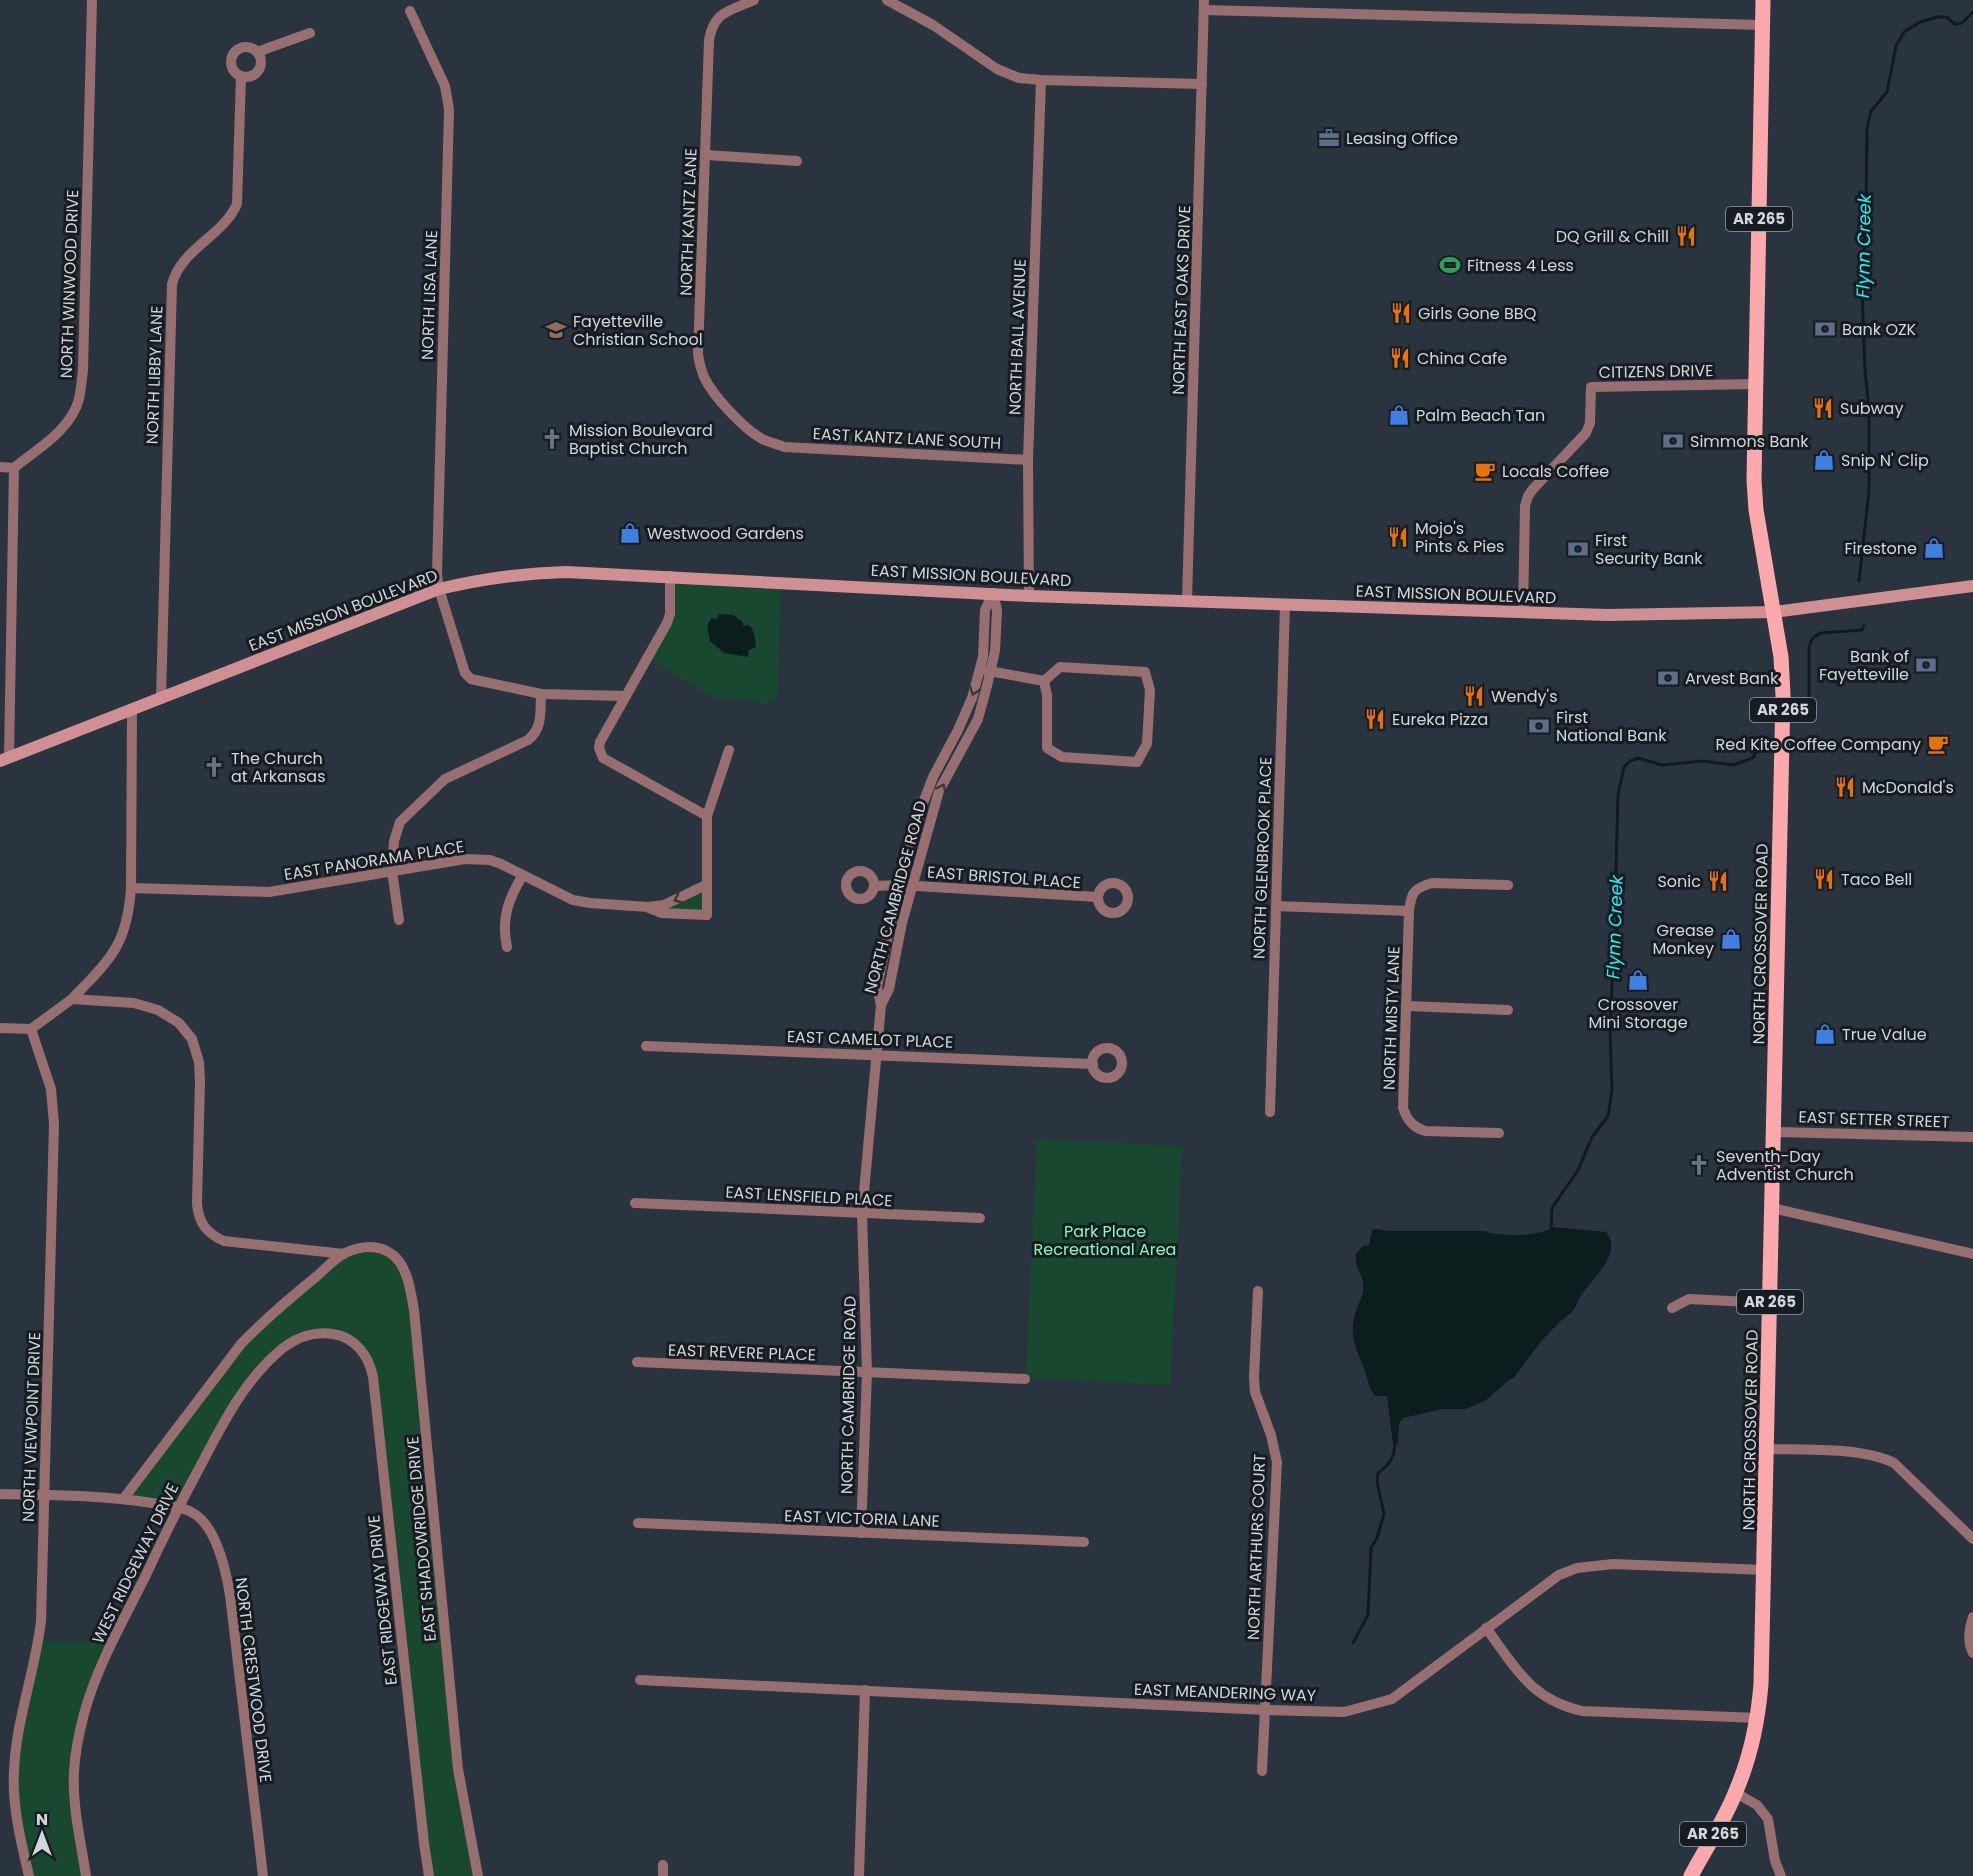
<svg xmlns="http://www.w3.org/2000/svg" width="1973" height="1876" viewBox="0 0 1973 1876" font-family="Poppins,sans-serif">
<rect width="100%" height="100%" fill="#2a343f"/>
<g fill="#184930">
<polygon points="670,576 781,582 777,697 765,705 755,700 712,697 648,657 667,623"/>
<polygon points="706,885 707,915 662,913 664,905"/>
<polygon points="1037,1139 1182,1146 1170,1385 1026,1378"/>
<polygon points="360,1248 395,1256 410,1288 458,1769 478,1876 429,1876 371,1367 340,1335 302,1337 264,1367 178,1507 124,1498 241,1344 344,1254"/>
<polygon points="39,1641 112,1643 96,1679 73,1774 86,1876 29,1876 14,1772"/>
</g>
<g fill="#0c1d1e">
<path d="M 719,614 L 733,615 L 743,622 L 743,626 L 749,625 C 755,631 755,639 756,647 L 749,650 L 748,657 L 724,653 L 710,641 L 707,626 L 711,618 L 717,619 Z"/>
<path d="M 1553,1227 L 1606,1232 C 1624,1254 1591,1279 1581,1296 C 1577,1301 1577,1306 1572,1312 C 1569,1315 1565,1317 1561,1321 C 1546,1335 1534,1350 1522,1367 C 1519,1371 1516,1374 1514,1378 L 1510,1379 L 1486,1400 L 1466,1409 L 1443,1409 L 1403,1418 L 1399,1424 L 1398,1444 L 1393,1444 L 1387,1396 L 1376,1396 C 1369,1391 1368,1380 1365,1371 C 1358,1350 1348,1339 1355,1314 C 1357,1303 1365,1297 1363,1283 C 1362,1271 1354,1270 1356,1253 L 1363,1246 L 1369,1245 L 1372,1231 L 1376,1229 L 1388,1231 L 1484,1231 C 1499,1237 1539,1237 1553,1227 Z"/>
</g>
<g fill="none" stroke-linecap="round" stroke-linejoin="round">
<g stroke="#0c1d1e" stroke-width="3">
<polyline points="1859,581 1869,491 1869,410 1865,370 1862,289 1865,241 1862,217 1866,204 1867,128 1871,111 1887,92 1896,46 1904,32 1920,22 1937,17 1946,17 1955,24 1962,23 1973,12"/>
<path d="M 1809,720 L 1809,647 C 1811,640 1813,636 1821,633 L 1862,630 L 1864,626"/>
<polyline points="1551,1229 1552,1208 1578,1170 1592,1137 1608,1116 1609,1110 1612,1090 1610,1030 1614,940 1618,926 1616,868 1618,795 1624,767 1630,761 1638,758 1662,765 1703,761 1733,765 1753,758 1762,739"/>
<path d="M 1353,1643 L 1368,1615 L 1371,1548 L 1377,1538 L 1384,1514 L 1377,1482 L 1378,1473 C 1390,1464 1395,1457 1395,1441"/>
</g>
<g stroke="#986f71" stroke-width="10">
<path d="M 754,0 C 730,11 714,11 709,40 L 698,354 C 699,362 701,369 704,377 C 713,396 743,428 762,439 C 769,442 777,444 784,447 L 1028,460"/>
<polyline points="887,0 933,25 997,69 1019,78 1041,80 1202,84"/>
<polyline points="1204,10 1762,25"/>
<polyline points="410,11 445,86 449,109 437,574 439,589 465,673 471,679 541,694 626,696"/>
<circle cx="246" cy="62" r="15"/>
<polyline points="257,52 310,33"/>
<polyline points="706,155 797,161"/>
<polyline points="0,467 14,468"/>
<polyline points="670,576 670,614 667,623 600,742 599,748 603,758 707,816"/>
<polyline points="1029,596 1028,460 1041,80"/>
<polyline points="1187,601 1204,0"/>
<polyline points="1523,613 1525,506 1528,496 1533,489 1586,433 1590,423 1591,387 1755,384"/>
<polygon points="1060,667 1145,672 1150,690 1147,744 1137,762 1062,757 1047,748 1047,695 1044,681"/>
<polyline points="984,670 1044,681"/>
<path d="M 161,699 L 172,284 C 181,249 223,236 237,204 L 241,76"/>
<path d="M 132,711 L 131,888 C 127,946 110,959 72,999 L 134,1003 L 158,1010 L 179,1023 L 192,1039 L 199,1062 L 200,1081 L 197,1204 C 199,1223 206,1233 224,1241 L 344,1254"/>
<path d="M 9,757 L 14,468 C 37,449 71,430 79,399 C 81,389 82,379 83,370 L 92,0"/>
<circle cx="860" cy="885" r="14"/>
<circle cx="1113" cy="898" r="15"/>
<polyline points="874,886 901,885 1097,897"/>
<polyline points="131,888 269,892 465,859 490,860 501,864 573,900 590,903 648,907 664,905 706,885"/>
<polyline points="1276,906 1409,911"/>
<polyline points="649,908 662,913 707,915 707,816 729,750"/>
<path d="M 399,920 L 392,871 L 394,841 L 400,822 L 445,779 L 528,740 C 543,728 540,712 541,694"/>
<path d="M 507,947 C 501,919 508,899 523,875"/>
<polyline points="881,1005 889,989 902,923 939,791 978,719 987,686 995,651 997,610 993,593"/>
<polyline points="1407,1006 1508,1010"/>
<polyline points="0,1028 31,1029"/>
<polyline points="646,1046 1093,1064"/>
<circle cx="1107" cy="1063" r="15"/>
<polyline points="1270,1112 1285,604"/>
<polyline points="1774,1132 1973,1137"/>
<path d="M 1499,1133 L 1425,1131 C 1413,1127 1407,1120 1403,1108 L 1409,911 C 1411,893 1414,888 1432,883 L 1508,885"/>
<polyline points="635,1203 980,1218"/>
<polyline points="1772,1208 1973,1254"/>
<polyline points="1258,1291 1254,1377 1255,1392 1271,1435 1277,1462 1262,1771"/>
<polyline points="1672,1308 1689,1299 1770,1303"/>
<polyline points="637,1362 1025,1379"/>
<path d="M 1767,1449 C 1804,1450 1862,1447 1894,1463 L 1973,1539"/>
<path d="M 0,1494 C 51,1495 102,1495 152,1503 C 168,1505 183,1506 196,1515 C 217,1530 226,1571 230,1595 L 263,1876"/>
<path d="M 124,1498 L 241,1344 C 265,1319 290,1298 317,1276 C 325,1269 335,1258 345,1253 C 361,1246 379,1244 393,1255 C 408,1267 411,1293 414,1310 L 458,1769 L 478,1876"/>
<polyline points="638,1523 1084,1542"/>
<polyline points="861,1533 867,1372 862,1214 881,1005 877,987 887,939 909,847 920,811 933,777 958,730 972,698 983,657 985,610 993,593"/>
<path d="M 1973,1617 C 1969,1629 1967,1642 1973,1653"/>
<path d="M 1486,1628 C 1516,1668 1530,1699 1582,1711 L 1758,1718"/>
<polyline points="640,1680 1265,1710 1344,1712 1392,1699 1559,1575 1577,1568 1613,1564 1765,1570"/>
<polyline points="1736,1793 1757,1805 1768,1819 1775,1861 1781,1876"/>
<path d="M 29,1876 C 21,1842 12,1806 14,1771 C 16,1720 35,1672 41,1621 L 54,1124 L 51,1089 L 31,1029 L 72,999"/>
<path d="M 86,1876 C 81,1842 72,1806 74,1772 C 75,1752 79,1733 84,1714 C 97,1666 123,1621 145,1577 C 163,1538 182,1500 202,1463 C 224,1421 245,1379 283,1348 C 297,1337 315,1331 333,1334 C 356,1337 369,1357 373,1377 L 424,1843 L 429,1876"/>
<polyline points="663,1876 663,1865"/>
<polyline points="859,1876 865,1690"/>
</g>
<path stroke="#d09093" stroke-width="12" d="M 0,761 L 439,589 C 481,579 522,573 566,572 L 1029,596 L 1608,615 L 1774,612 L 1973,586"/>
<path stroke="#fba9ad" stroke-width="15" d="M 1691,1876 C 1705,1849 1725,1820 1736,1791 C 1751,1756 1758,1721 1761,1684 L 1783,695 L 1781,657 L 1756,510 L 1754,480 L 1763,0"/>
</g>
<defs><path id="oneway-chevron" d="M-2-3.5L2.5 0L-2 3.5" fill="none" stroke-width="1.6" stroke-linecap="round" stroke-linejoin="round" transform="scale(1.5)"/></defs>
<g stroke="#3e3538">
<use href="#oneway-chevron" transform="translate(974 691) rotate(108)"/>
<use href="#oneway-chevron" transform="translate(942 788) rotate(-65)"/>
<use href="#oneway-chevron" transform="translate(678 899) rotate(155)"/>
</g>
<defs>
<g id="office-bare" transform="scale(1.62)"><path d="M-6-3h4V-5.5h4V-3h4V5H-6ZM-1-4.5V-3h2v-1.5ZM-6 0V1H6V0Z" fill="#5c6f8a" stroke="#171c20" stroke-width="2.5" paint-order="stroke"/></g>
<g id="restaurant-bare" transform="scale(1.62)"><path d="M-5-6h1v4h1v-4h1v4h1v-4h1v5L-1.5 .5V6h-2V.5L-5-1ZM5-6V6H3V1.5H1.5Q1.5-4 5-6Z" fill="#e8710a" stroke="#171c20" stroke-width="2.5" paint-order="stroke"/></g>
<g id="stadium-bare" transform="scale(1.62)"><path d="M0-5a6.5 5 0 1 0 0 10a6.5 5 0 1 0 0-10ZM-3.5-1.8h7v3.6h-7Z" fill="#2e9e5b" stroke="#171c20" stroke-width="2.5" paint-order="stroke"/></g>
<g id="bank-bare" transform="scale(1.62)"><path d="M-6-4H6V4H-6ZM0-2.3a2.3 2.3 0 1 0 0 4.6a2.3 2.3 0 1 0 0-4.6Z" fill="#5c6f8a" stroke="#171c20" stroke-width="2.5" paint-order="stroke"/></g>
<g id="school-bare" transform="scale(1.62)"><path d="M0-5L7-2L0 1L-7-2ZM-4 1L0 2.5L4 1V4Q0 6-4 4Z" fill="#8d6e63" stroke="#171c20" stroke-width="2.5" paint-order="stroke"/></g>
<g id="shop-bare" transform="scale(1.62)"><path d="M-5-2.5h2.3a2.7 3.5 0 0 1 5.4 0H5L5.5 6h-11ZM-1.5-2.5h3a1.5 2.3 0 0 0-3 0Z" fill="#3f7fe0" stroke="#171c20" stroke-width="2.5" paint-order="stroke"/></g>
<g id="church-bare" transform="scale(1.62)"><path d="M-1.2-6h2.4v3.5h3.3v2.4h-3.3V6h-2.4V-.1h-3.3v-2.4h3.3Z" fill="#6b7280" stroke="#171c20" stroke-width="2.5" paint-order="stroke"/></g>
<g id="cafe-bare" transform="scale(1.62)"><path d="M-5.5-4.5H6V0H3Q3 3.5 0 3.5H-2.5Q-5.5 3.5-5.5 0ZM3-3.2v2h1.7v-2ZM-6 4.5H4V6H-6Z" fill="#e8710a" stroke="#171c20" stroke-width="2.5" paint-order="stroke"/></g>
</defs>
<g fill-rule="evenodd">
<use href="#office-bare" x="1329" y="138"/>
<use href="#restaurant-bare" x="1686" y="236"/>
<use href="#stadium-bare" x="1450" y="265"/>
<use href="#restaurant-bare" x="1401" y="313"/>
<use href="#bank-bare" x="1825" y="329"/>
<use href="#school-bare" x="556" y="330"/>
<use href="#restaurant-bare" x="1400" y="358"/>
<use href="#restaurant-bare" x="1823" y="408"/>
<use href="#shop-bare" x="1399" y="415"/>
<use href="#church-bare" x="552" y="439"/>
<use href="#bank-bare" x="1673" y="441"/>
<use href="#shop-bare" x="1824" y="460"/>
<use href="#cafe-bare" x="1485" y="471"/>
<use href="#shop-bare" x="630" y="533"/>
<use href="#restaurant-bare" x="1398" y="537"/>
<use href="#shop-bare" x="1934" y="548"/>
<use href="#bank-bare" x="1578" y="549"/>
<use href="#bank-bare" x="1926" y="665"/>
<use href="#bank-bare" x="1668" y="678"/>
<use href="#restaurant-bare" x="1474" y="696"/>
<use href="#restaurant-bare" x="1375" y="719"/>
<use href="#bank-bare" x="1539" y="726"/>
<use href="#cafe-bare" x="1938" y="744"/>
<use href="#church-bare" x="214" y="767"/>
<use href="#restaurant-bare" x="1845" y="787"/>
<use href="#restaurant-bare" x="1824" y="879"/>
<use href="#restaurant-bare" x="1718" y="881"/>
<use href="#shop-bare" x="1731" y="939"/>
<use href="#shop-bare" x="1638" y="980"/>
<use href="#shop-bare" x="1825" y="1034"/>
<use href="#church-bare" x="1699" y="1165"/>
</g>
<g text-anchor="middle" stroke-width="6" stroke-linejoin="round" paint-order="stroke">
<g fill="#171c20" stroke="#989ea4" stroke-width="1.5">
<rect x="1726" y="207" width="66" height="24" rx="4.5"/>
<rect x="1750" y="698" width="66" height="24" rx="4.5"/>
<rect x="1737" y="1290" width="66" height="24" rx="4.5"/>
<rect x="1680" y="1822" width="66" height="24" rx="4.5"/>
</g>
<g font-size="15" font-weight="bold" fill="#d0d6dd">
<text x="1759" y="224">AR 265</text>
<text x="1783" y="715">AR 265</text>
<text x="1770" y="1307">AR 265</text>
<text x="1713" y="1839">AR 265</text>
</g>
<g font-size="16" fill="#d0d6dd" stroke="#171c20" text-anchor="start">
<text x="1346" y="144">Leasing Office</text>
<text x="1669" y="242" text-anchor="end">DQ Grill &amp; Chill</text>
<text x="1467" y="271">Fitness 4 Less</text>
<text x="1418" y="319">Girls Gone BBQ</text>
<text x="573" y="327">Fayetteville<tspan x="573" dy="18">Christian School</tspan></text>
<text x="1842" y="335">Bank OZK</text>
<text x="1417" y="364">China Cafe</text>
<text x="1840" y="414">Subway</text>
<text x="1416" y="421">Palm Beach Tan</text>
<text x="569" y="436">Mission Boulevard<tspan x="569" dy="18">Baptist Church</tspan></text>
<text x="1690" y="447">Simmons Bank</text>
<text x="1841" y="466">Snip N' Clip</text>
<text x="1502" y="477">Locals Coffee</text>
<text x="1415" y="534">Mojo's<tspan x="1415" dy="18">Pints &amp; Pies</tspan></text>
<text x="647" y="539">Westwood Gardens</text>
<text x="1595" y="546">First<tspan x="1595" dy="18">Security Bank</tspan></text>
<text x="1917" y="554" text-anchor="end">Firestone</text>
<text x="1909" y="662" text-anchor="end">Bank of<tspan x="1909" dy="18">Fayetteville</tspan></text>
<text x="1685" y="684">Arvest Bank</text>
<text x="1491" y="702">Wendy's</text>
<text x="1556" y="723">First<tspan x="1556" dy="18">National Bank</tspan></text>
<text x="1392" y="725">Eureka Pizza</text>
<text x="1921" y="750" text-anchor="end">Red Kite Coffee Company</text>
<text x="231" y="764">The Church<tspan x="231" dy="18">at Arkansas</tspan></text>
<text x="1862" y="793">McDonald's</text>
<text x="1841" y="885">Taco Bell</text>
<text x="1701" y="887" text-anchor="end">Sonic</text>
<text x="1714" y="936" text-anchor="end">Grease<tspan x="1714" dy="18">Monkey</tspan></text>
<text x="1638" y="1010" text-anchor="middle">Crossover<tspan x="1638" dy="18">Mini Storage</tspan></text>
<text x="1842" y="1040">True Value</text>
<text x="1716" y="1162">Seventh-Day<tspan x="1716" dy="18">Adventist Church</tspan></text>
</g>
<g font-size="16" fill="#d0d6dd" stroke="#171c20">
<text transform="translate(688 222) rotate(-88)" y="6">NORTH KANTZ LANE</text>
<text transform="translate(69 284) rotate(-88)" y="6">NORTH WINWOOD DRIVE</text>
<text transform="translate(429 295) rotate(-88)" y="6">NORTH LISA LANE</text>
<text transform="translate(1181 300) rotate(-88)" y="6">NORTH EAST OAKS DRIVE</text>
<text transform="translate(1017 337) rotate(-88)" y="6">NORTH BALL AVENUE</text>
<text transform="translate(1656 371) rotate(-1)" y="6">CITIZENS DRIVE</text>
<text transform="translate(154 375) rotate(-88)" y="6">NORTH LIBBY LANE</text>
<text transform="translate(907 438) rotate(3)" y="6">EAST KANTZ LANE SOUTH</text>
<text transform="translate(971 575) rotate(3)" y="6">EAST MISSION BOULEVARD</text>
<text transform="translate(1456 594) rotate(2)" y="6">EAST MISSION BOULEVARD</text>
<text transform="translate(343 610) rotate(-21)" y="6">EAST MISSION BOULEVARD</text>
<text transform="translate(1262 858) rotate(-88)" y="6">NORTH GLENBROOK PLACE</text>
<text transform="translate(374 860) rotate(-9)" y="6">EAST PANORAMA PLACE</text>
<text transform="translate(1004 877) rotate(4)" y="6">EAST BRISTOL PLACE</text>
<text transform="translate(895 897) rotate(-75)" y="6">NORTH CAMBRIDGE ROAD</text>
<text transform="translate(1760 944) rotate(-89)" y="6">NORTH CROSSOVER ROAD</text>
<text transform="translate(1391 1018) rotate(-88)" y="6">NORTH MISTY LANE</text>
<text transform="translate(870 1039) rotate(2)" y="6">EAST CAMELOT PLACE</text>
<text transform="translate(1874 1119) rotate(2)" y="6">EAST SETTER STREET</text>
<text transform="translate(809 1196) rotate(3)" y="6">EAST LENSFIELD PLACE</text>
<text transform="translate(742 1352) rotate(2)" y="6">EAST REVERE PLACE</text>
<text transform="translate(848 1395) rotate(-89)" y="6">NORTH CAMBRIDGE ROAD</text>
<text transform="translate(31 1427) rotate(-88)" y="6">NORTH VIEWPOINT DRIVE</text>
<text transform="translate(1750 1430) rotate(-89)" y="6">NORTH CROSSOVER ROAD</text>
<text transform="translate(862 1518) rotate(2)" y="6">EAST VICTORIA LANE</text>
<text transform="translate(421 1539) rotate(-95)" y="6">EAST SHADOWRIDGE DRIVE</text>
<text transform="translate(1256 1547) rotate(-88)" y="6">NORTH ARTHURS COURT</text>
<text transform="translate(135 1563) rotate(-64)" y="6">WEST RIDGEWAY DRIVE</text>
<text transform="translate(382 1600) rotate(-96)" y="6">EAST RIDGEWAY DRIVE</text>
<text transform="translate(254 1680) rotate(83)" y="6">NORTH CRESTWOOD DRIVE</text>
<text transform="translate(1225 1692) rotate(2)" y="6">EAST MEANDERING WAY</text>
</g>
<g font-size="16" fill="#81fbba" stroke="#171c20">
<text x="1105" y="1237">Park Place<tspan x="1105" dy="18">Recreational Area</tspan></text>
</g>
<g font-size="18" font-style="italic" fill="#22f0fb" stroke="#171c20">
<text transform="translate(1864 246) rotate(-89)" y="6">Flynn Creek</text>
<text transform="translate(1615 927) rotate(-88)" y="6">Flynn Creek</text>
</g>
</g>
<g transform="translate(42 1834)" stroke="#171c20" stroke-width="4.5" paint-order="stroke">
<path d="M0-4.5L10 22L0 15L-10 22Z" fill="#d0d6dd"/>
<text y="-9" font-size="16" font-weight="bold" text-anchor="middle" fill="#d0d6dd">N</text>
</g>
</svg>
